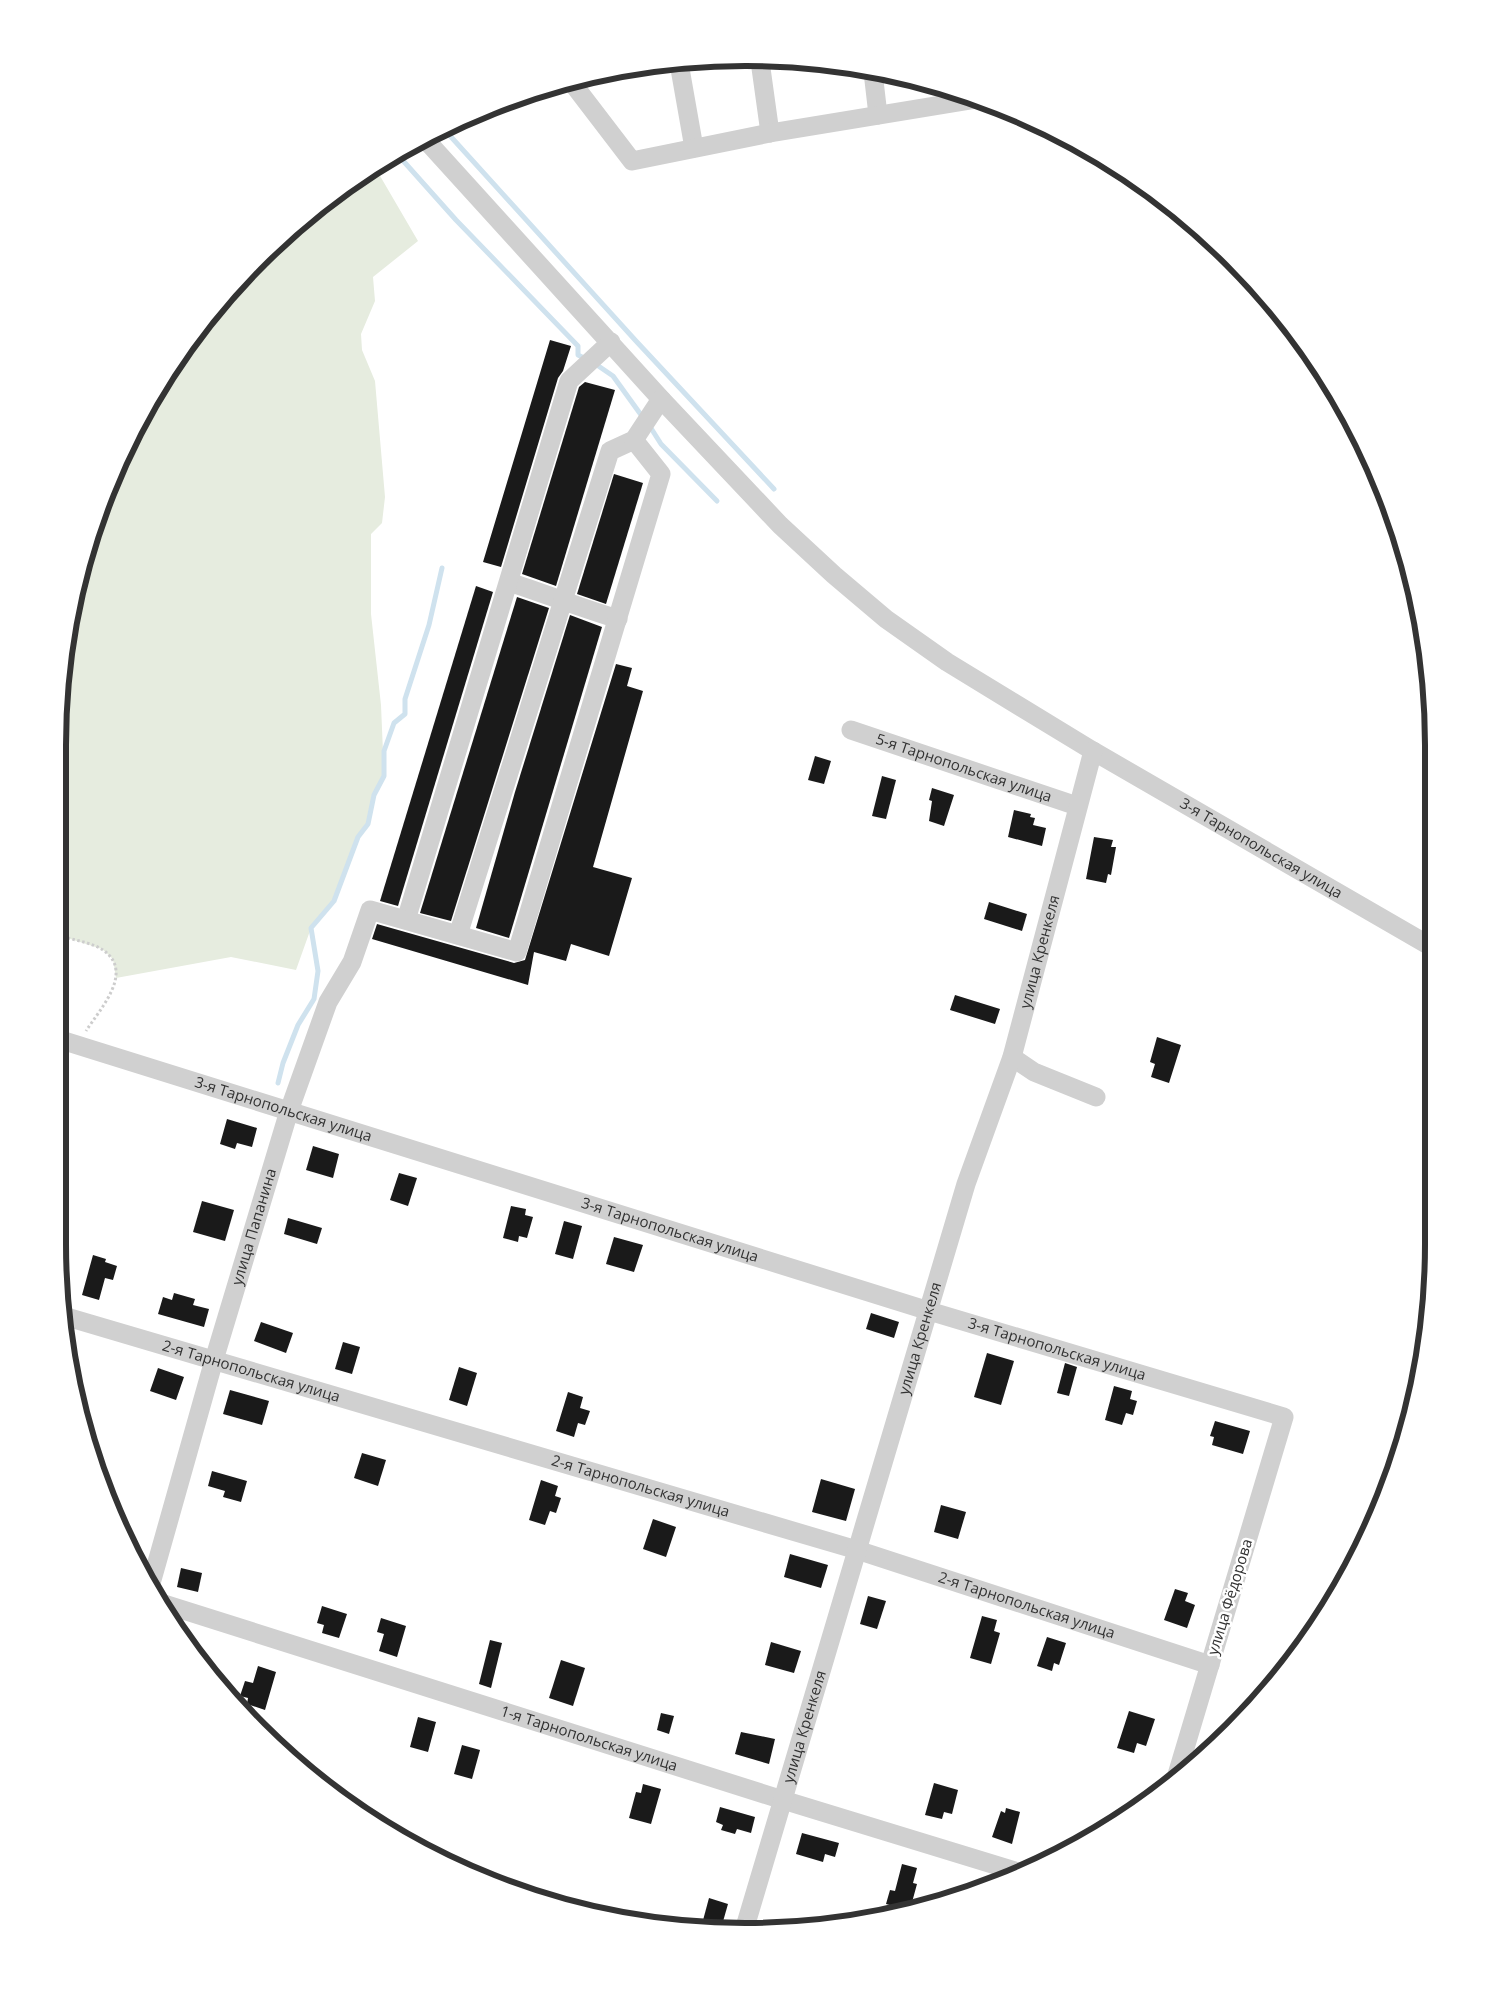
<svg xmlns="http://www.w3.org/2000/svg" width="1491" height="1989" viewBox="0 0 1491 1989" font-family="'Open Sans',sans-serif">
<rect width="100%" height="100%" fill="#fff"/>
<polygon fill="#e6ecdf" points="376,169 418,241 373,277 375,301 361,334 362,350 375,381 385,497 382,523 371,534 371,614 381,705 384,776 374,795 368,824 358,837 334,901 311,928 296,970 231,957 116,978 113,959 102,949 58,935 59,701 81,568 110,482 173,364 228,292 327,200"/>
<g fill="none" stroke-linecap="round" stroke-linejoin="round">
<g stroke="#cfe2ee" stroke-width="5">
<polyline points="443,128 636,341 774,489"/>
<polyline points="398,155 456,220 578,346 578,355 586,359"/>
<polyline points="594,363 613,376 644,419"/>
<polyline points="649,425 661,444 717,501"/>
<polyline points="278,1083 283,1063 298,1025 314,999 318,971 311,928 334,901 358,837 368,824 374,795 384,776 384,751 394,723 405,714 405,699 429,625 442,568"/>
</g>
</g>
<g fill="#1a1a1a">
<polygon points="550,340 571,346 563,371 558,378 501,567 483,562"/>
<polygon points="585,382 615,390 556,586 522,574 579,387"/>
<polygon points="614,474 643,483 606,604 577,594"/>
<polygon points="476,586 493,592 398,906 380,901"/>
<polygon points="517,597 549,608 451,921 420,913"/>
<polygon points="570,615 602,627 509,938 476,928 515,792"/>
<polygon points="616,664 632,668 627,686 643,691 593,867 632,878 609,956 571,944 566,961 534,952 528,985 372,939 377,924 514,963 525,960"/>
<polygon points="815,756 831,761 824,784 808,780"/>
<polygon points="882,776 896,780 886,819 872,816"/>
<polygon points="932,788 954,795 944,826 929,821 932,801 929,800"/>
<polygon points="1014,810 1031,814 1030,817 1035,818 1033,825 1046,828 1042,846 1008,837"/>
<polygon points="1094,837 1113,840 1111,847 1116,847 1111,875 1108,874 1106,883 1086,879"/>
<polygon points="989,902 1027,914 1022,931 984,919"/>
<polygon points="955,995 1000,1009 995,1024 950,1010"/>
<polygon points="1157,1037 1181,1045 1169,1083 1151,1077 1155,1064 1150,1062"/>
<polygon points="227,1119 257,1128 252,1147 237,1143 235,1149 220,1144"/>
<polygon points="313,1146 339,1154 333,1178 306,1170"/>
<polygon points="399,1173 417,1178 408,1206 390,1200"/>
<polygon points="202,1201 234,1210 225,1241 193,1232"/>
<polygon points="511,1206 526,1209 525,1215 533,1217 527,1238 519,1236 518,1242 503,1238"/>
<polygon points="288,1218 322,1228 317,1244 284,1234"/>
<polygon points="564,1221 582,1226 573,1259 555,1254"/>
<polygon points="614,1237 643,1245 634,1272 606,1264"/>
<polygon points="93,1255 106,1259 105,1262 117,1266 113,1280 105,1278 99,1300 82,1295"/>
<polygon points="174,1293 195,1299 193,1305 209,1309 204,1327 158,1314 163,1297 172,1300"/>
<polygon points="871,1313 899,1322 894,1338 866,1329"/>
<polygon points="261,1322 293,1333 286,1353 254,1341"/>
<polygon points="343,1342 360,1347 352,1374 335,1369"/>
<polygon points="987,1353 1014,1361 1001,1405 974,1397"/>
<polygon points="1065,1363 1077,1367 1069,1396 1057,1393"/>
<polygon points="459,1367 477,1373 467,1406 449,1400"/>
<polygon points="158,1368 184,1377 176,1400 150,1391"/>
<polygon points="1114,1386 1132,1391 1130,1399 1137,1401 1133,1415 1126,1413 1122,1425 1105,1420"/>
<polygon points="230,1390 269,1401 262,1425 223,1414"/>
<polygon points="568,1392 583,1397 580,1408 590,1411 585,1425 578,1423 574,1437 556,1431"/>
<polygon points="1215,1421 1250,1431 1243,1454 1212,1445 1214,1437 1210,1436"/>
<polygon points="362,1453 386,1460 378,1486 354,1478"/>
<polygon points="212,1471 247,1481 241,1502 223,1497 225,1491 208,1486"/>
<polygon points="821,1479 855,1489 846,1521 812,1512"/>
<polygon points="541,1480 558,1486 555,1496 561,1498 556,1513 550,1511 545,1525 529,1520"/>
<polygon points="941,1505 966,1512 958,1539 934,1532"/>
<polygon points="653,1519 676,1527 666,1557 643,1549"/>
<polygon points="790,1554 828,1565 821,1588 784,1577"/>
<polygon points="181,1568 202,1573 198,1592 177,1587"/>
<polygon points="1175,1589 1188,1593 1185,1601 1195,1605 1187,1628 1164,1620"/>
<polygon points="868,1596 886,1601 877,1629 860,1624"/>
<polygon points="322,1606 347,1614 339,1638 322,1633 324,1625 317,1623"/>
<polygon points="982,1616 997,1620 994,1631 1000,1633 991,1664 970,1658"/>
<polygon points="381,1618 406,1626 397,1657 379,1651 384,1634 377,1632"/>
<polygon points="1047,1637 1066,1643 1059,1665 1054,1663 1052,1671 1037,1666"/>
<polygon points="490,1640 502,1643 491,1688 479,1684"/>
<polygon points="771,1642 801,1651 794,1673 765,1665"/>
<polygon points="561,1660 585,1668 573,1706 549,1698"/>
<polygon points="258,1666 276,1672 265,1710 247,1704 248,1698 240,1696 245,1681 253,1683"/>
<polygon points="1129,1711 1155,1719 1146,1746 1137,1743 1134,1753 1117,1748"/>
<polygon points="661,1713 674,1716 669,1734 657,1730"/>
<polygon points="418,1717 436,1722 428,1752 410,1747"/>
<polygon points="741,1732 775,1739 769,1764 735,1754"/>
<polygon points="462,1745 480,1750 472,1779 454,1774"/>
<polygon points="934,1783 958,1790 952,1814 944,1812 942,1819 925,1815"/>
<polygon points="643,1784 661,1789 651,1824 629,1818 636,1792 641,1793"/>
<polygon points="720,1807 755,1817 751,1833 737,1829 735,1834 721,1830 723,1825 716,1822"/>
<polygon points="1006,1808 1020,1812 1012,1844 992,1837 1001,1811 1005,1813"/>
<polygon points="802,1833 839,1843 835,1857 825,1854 823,1862 796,1854"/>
<polygon points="902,1864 917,1868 913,1883 917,1884 911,1906 901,1908 886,1904 890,1890 895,1891"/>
<polygon points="709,1898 728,1904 722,1925 702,1924"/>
</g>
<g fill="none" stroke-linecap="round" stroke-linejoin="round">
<path stroke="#cdcdcd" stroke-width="3" stroke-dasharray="2.5 2.5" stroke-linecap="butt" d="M 58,935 C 72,940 91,942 103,950 C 135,972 100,1009 86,1031"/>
<g stroke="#d0d0d0" stroke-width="19">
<polyline points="760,61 770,133"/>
<polyline points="679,63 694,148"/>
<polyline points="873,72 878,115"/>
<polyline points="570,80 632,161 770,133 977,99"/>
<path id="s1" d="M 425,139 L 661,399 L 780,525 L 834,575 L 886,619 L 947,662 L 1093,751 L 1430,946"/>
<path d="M 509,582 C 546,594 581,608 618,619"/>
<path id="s2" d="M 851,730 L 1077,806"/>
<polyline points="406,920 569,381 611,342"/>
<polyline points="458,935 610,451 634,440 661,399"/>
<path id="s3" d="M 58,1039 L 929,1311 L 1284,1417 L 1176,1778"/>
<polyline points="1012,1057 1034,1072 1096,1097"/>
<path id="s4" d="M 67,1317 L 857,1550 L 1210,1665"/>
<path id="s5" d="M 150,1587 L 214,1360 L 289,1111 L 328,1002 L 352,962 L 370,910 L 517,952 L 661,474 L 634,440"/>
<path id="s6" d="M 161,1603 L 783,1800 L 1018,1872"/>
<path id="s7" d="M 745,1927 L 966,1184 L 1012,1057 L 1093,751"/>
</g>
</g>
<g text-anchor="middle" stroke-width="5" stroke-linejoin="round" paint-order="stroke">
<g font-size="15" fill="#333" stroke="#fff">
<text dy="5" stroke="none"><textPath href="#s2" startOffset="119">5-я Тарнопольская улица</textPath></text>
<text dy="5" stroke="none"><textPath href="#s1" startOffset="1106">3-я Тарнопольская улица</textPath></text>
<text dy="5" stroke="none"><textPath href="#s7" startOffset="1019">улица Кренкеля</textPath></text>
<text dy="5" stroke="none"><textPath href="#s3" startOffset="236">3-я Тарнопольская улица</textPath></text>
<text dy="5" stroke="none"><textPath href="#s5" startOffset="375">улица Папанина</textPath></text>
<text dy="5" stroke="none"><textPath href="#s3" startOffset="641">3-я Тарнопольская улица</textPath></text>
<text dy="5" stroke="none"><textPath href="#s7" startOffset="614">улица Кренкеля</textPath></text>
<text dy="5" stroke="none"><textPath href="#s3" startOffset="1046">3-я Тарнопольская улица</textPath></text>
<text dy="5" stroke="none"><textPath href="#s4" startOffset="192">2-я Тарнопольская улица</textPath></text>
<text dy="5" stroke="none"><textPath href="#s4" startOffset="598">2-я Тарнопольская улица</textPath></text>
<text transform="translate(1230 1597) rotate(-73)" y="5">улица Фёдорова</text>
<text dy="5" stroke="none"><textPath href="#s4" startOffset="1002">2-я Тарнопольская улица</textPath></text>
<text dy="5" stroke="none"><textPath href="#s7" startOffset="209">улица Кренкеля</textPath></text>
<text dy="5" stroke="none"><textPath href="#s6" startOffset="449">1-я Тарнопольская улица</textPath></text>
</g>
</g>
<path d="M0 0H1491V1989H0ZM745 66H746A679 679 0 0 1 1425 745V1244A679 679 0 0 1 746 1923H745A679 679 0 0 1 66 1244V745A679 679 0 0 1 745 66Z" fill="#fff" fill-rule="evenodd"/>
<path fill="none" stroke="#333" stroke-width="6" d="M745 66H746A679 679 0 0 1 1425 745V1244A679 679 0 0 1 746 1923H745A679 679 0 0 1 66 1244V745A679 679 0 0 1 745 66Z"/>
</svg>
